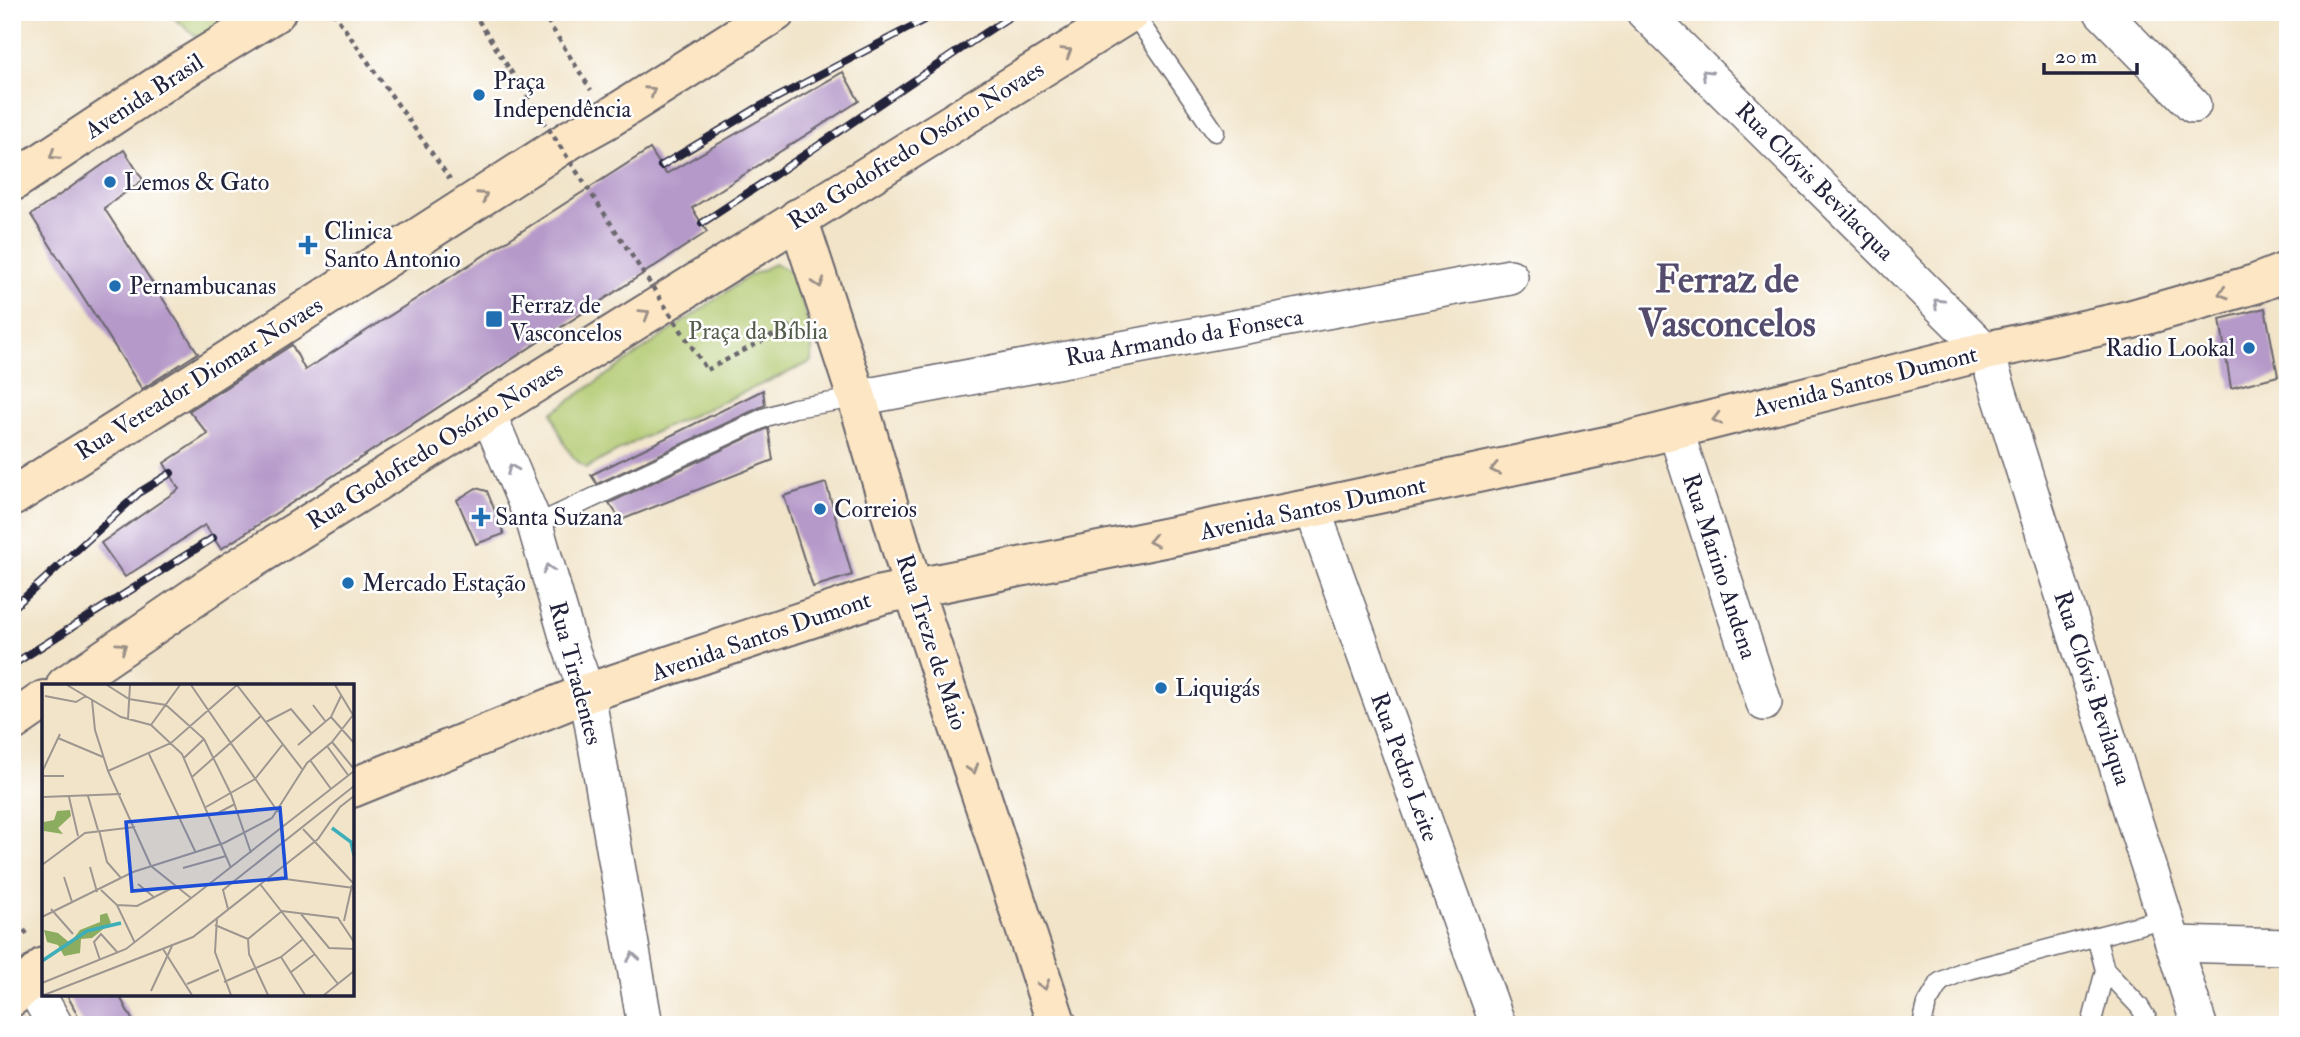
<svg xmlns="http://www.w3.org/2000/svg" width="2300" height="1037" viewBox="0 0 2300 1037" font-family="'IM FELL Double Pica',serif">
<rect width="100%" height="100%" fill="#fff"/>
<filter id="ink" filterUnits="userSpaceOnUse"><feTurbulence type="fractalNoise" baseFrequency=".0143" numOctaves="2"/><feDisplacementMap in="SourceGraphic" scale="14" xChannelSelector="R" yChannelSelector="G"/><feConvolveMatrix kernelMatrix="1 2 1 2 8 2 1 2 1" color-interpolation-filters="sRGB"/></filter>
<filter id="wash" filterUnits="userSpaceOnUse"><feTurbulence type="fractalNoise" baseFrequency=".00686" numOctaves="4" result="noise"/><feDisplacementMap in="SourceGraphic" scale="28" xChannelSelector="R" yChannelSelector="G"/><feGaussianBlur stdDeviation="1.57" result="paint"/><feColorMatrix in="noise" values="0 0 0 0 0 0 0 0 0 0 0 0 0 0 0 0 0 1.4 0 .05"/><feComposite in="paint" operator="in"/></filter>
<g filter="url(#wash)">
<rect width="100%" height="100%" fill="#f1e4c9"/>
<g fill="#b0c86d" stroke="#697554" stroke-width="2">
<polygon points="167,12 241,12 199,39"/>
<path d="M 774,264 L 793,272 L 813,339 L 811,362 L 642,438 L 586,468 C 566,455 560,435 552,413 L 749,276 Z"/>
</g>
<g id="blocks">
<g fill="#b599c9">
<polygon points="843,72 859,101 692,208 707,232 221,549 205,525 125,577 101,543 179,489 164,463 208,434 189,411 292,345 305,370 650,149 666,174"/>
<polygon points="124,150 143,180 104,208 198,353 142,389 31,215"/>
<polygon points="2265,308 2278,376 2231,388 2220,319"/>
<polygon points="763,390 765,405 597,484 591,475"/>
<polygon points="768,428 773,460 621,520 609,503"/>
<polygon points="826,483 852,575 813,587 784,496"/>
<polygon points="476,488 487,491 504,534 476,544 457,500"/>
<polygon points="66,993 118,993 135,1025 83,1025"/>
</g>
</g>
</g>
<g filter="url(#ink)">
<use href="#blocks" fill-opacity="0" stroke="#6a666d" stroke-width="2"/>
<g fill="none" stroke-linecap="round" stroke-linejoin="round">
<g stroke="#6a666d" stroke-width="21">
<g id="service">
<polyline points="1130,13 1142,26 1215,132"/>
<polyline points="535,525 766,417 794,408 857,398"/>
<polyline points="2096,936 2105,970 2139,1006 2151,1025"/>
<polyline points="1922,1025 1927,1004 1940,982 1961,972 2166,918"/>
<polyline points="2091,1025 2105,970"/>
</g>
</g>
<g stroke="#6a666d" stroke-width="38">
<g id="minor">
<polyline points="1644,12 1986,351 2199,1025"/>
<polyline points="2102,12 2193,105"/>
<polyline points="857,398 1510,277"/>
<polyline points="488,413 535,525 568,640 587,693 645,1025"/>
<polyline points="1675,429 1764,703"/>
<polyline points="1312,508 1498,1025"/>
<polyline points="2174,944 2288,947"/>
<polyline points="29,979 55,1025"/>
</g>
</g>
<g stroke="#6a666d" stroke-width="42">
<g id="secondary">
<polyline points="12,182 177,73 276,12"/>
<polyline points="798,218 857,398 913,588 1057,1025"/>
<polyline points="12,497 202,377 571,139 609,118 776,12"/>
<polyline points="66,685 233,571 1131,12"/>
<polyline points="12,722 44,700"/>
<polyline points="352,788 587,693 881,595 1312,508 1620,443 1986,351 2129,320 2255,284 2288,271"/>
<polyline points="12,997 44,967"/>
</g>
</g>
<g stroke="#6a666d" stroke-width="4.5" stroke-dasharray="5 5" stroke-linecap="butt">
<polyline points="333,12 450,179"/>
<polyline points="473,12 510,70"/>
<polyline points="542,12 591,90"/>
<polyline points="707,370 796,323"/>
<polyline points="12,914 30,938"/>
</g>
<use href="#service" stroke="#fff" stroke-width="18"/>
<use href="#minor" stroke="#fff" stroke-width="35"/>
<use href="#secondary" stroke="#fce6c4" stroke-width="38"/>
<g stroke="#22223b" stroke-width="8">
<g id="rail">
<polyline points="661,166 757,108 939,12"/>
<path d="M 702,223 C 808,154 911,81 1017,12"/>
<polyline points="12,609 140,492 171,473"/>
<polyline points="12,665 213,538"/>
</g>
</g>
<use href="#rail" stroke="#fff" stroke-width="5" stroke-dasharray="16" stroke-linecap="butt"/>
<polyline stroke="#6a666d" stroke-width="4.5" stroke-dasharray="5 5" stroke-linecap="butt" points="510,70 707,370"/>
</g>
<defs><path id="oneway-chevron" d="M-2-3.5L2.5 0L-2 3.5" fill="none" stroke-width="1.6" stroke-linecap="round" stroke-linejoin="round" transform="scale(1.75)"/></defs>
<g stroke="#9a8e86">
<use href="#oneway-chevron" transform="translate(1067 52) rotate(-32)"/>
<use href="#oneway-chevron" transform="translate(651 91) rotate(-33)"/>
<use href="#oneway-chevron" transform="translate(54 155) rotate(147)"/>
<use href="#oneway-chevron" transform="translate(483 196) rotate(-33)"/>
<use href="#oneway-chevron" transform="translate(819 283) rotate(72)"/>
<use href="#oneway-chevron" transform="translate(2223 293) rotate(164)"/>
<use href="#oneway-chevron" transform="translate(645 314) rotate(-32)"/>
<use href="#oneway-chevron" transform="translate(1717 419) rotate(166)"/>
<use href="#oneway-chevron" transform="translate(1495 469) rotate(168)"/>
<use href="#oneway-chevron" transform="translate(1153 541) rotate(169)"/>
<use href="#oneway-chevron" transform="translate(122 647) rotate(-34)"/>
<use href="#oneway-chevron" transform="translate(973 769) rotate(72)"/>
<use href="#oneway-chevron" transform="translate(1044 985) rotate(72)"/>
</g>
<g stroke="#9c9ca7">
<use href="#oneway-chevron" transform="translate(1706 74) rotate(-135)"/>
<use href="#oneway-chevron" transform="translate(1938 303) rotate(-135)"/>
<use href="#oneway-chevron" transform="translate(512 469) rotate(-113)"/>
<use href="#oneway-chevron" transform="translate(548 569) rotate(-106)"/>
<use href="#oneway-chevron" transform="translate(633 957) rotate(-100)"/>
</g>
</g>
<g fill="#1f6fb2" stroke="#fff" stroke-width="2.5">
<circle cx="479" cy="95" r="7"/>
<circle cx="110" cy="182" r="7"/>
<path d="M304.5 234.5h7v7h7v7h-7v7h-7v-7h-7v-7h7z"/>
<circle cx="115" cy="286" r="7"/>
<rect x="485" y="310" width="18" height="18" rx="3.5"/>
<circle cx="2249" cy="348" r="7"/>
<circle cx="820" cy="509" r="7"/>
<path d="M477.5 506.5h7v7h7v7h-7v7h-7v-7h-7v-7h7z"/>
<circle cx="348" cy="583" r="7"/>
<circle cx="1161" cy="688" r="7"/>
</g>
<g text-anchor="middle" stroke-width="5" stroke-linejoin="round" paint-order="stroke">
<g font-size="24" fill="#22223b" stroke="#fff" text-anchor="start">
<text x="493" y="89">Praça<tspan x="493" dy="28">Independência</tspan></text>
<text x="124" y="190">Lemos &amp; Gato</text>
<text x="324" y="239">Clinica<tspan x="324" dy="28">Santo Antonio</tspan></text>
<text x="129" y="294">Pernambucanas</text>
<text x="510" y="313">Ferraz de<tspan x="510" dy="28">Vasconcelos</tspan></text>
<text x="2235" y="356" text-anchor="end">Radio Lookal</text>
<text x="834" y="517">Correios</text>
<text x="495" y="525">Santa Suzana</text>
<text x="362" y="591">Mercado Estação</text>
<text x="1175" y="696">Liquigás</text>
</g>
<g font-size="24" fill="#22223b" stroke="#fff">
<text transform="translate(144 96) rotate(-33)" y="8">Avenida Brasil</text>
<text transform="translate(916 145) rotate(-32)" y="8">Rua Godofredo Osório Novaes</text>
<text transform="translate(1815 181) rotate(45)" y="8">Rua Clóvis Bevilacqua</text>
<text transform="translate(1184 337) rotate(-10)" y="8">Rua Armando da Fonseca</text>
<text transform="translate(199 378) rotate(-32)" y="8">Rua Vereador Diomar Novaes</text>
<text transform="translate(1865 381) rotate(-14)" y="8">Avenida Santos Dumont</text>
<text transform="translate(435 445) rotate(-32)" y="8">Rua Godofredo Osório Novaes</text>
<text transform="translate(1313 508) rotate(-12)" y="8">Avenida Santos Dumont</text>
<text transform="translate(1720 566) rotate(72)" y="8">Rua Marino Andena</text>
<text transform="translate(761 636) rotate(-19)" y="8">Avenida Santos Dumont</text>
<text transform="translate(932 642) rotate(72)" y="8">Rua Treze de Maio</text>
<text transform="translate(576 673) rotate(75)" y="8">Rua Tiradentes</text>
<text transform="translate(2093 688) rotate(72)" y="8">Rua Clóvis Bevilaqua</text>
<text transform="translate(1405 767) rotate(70)" y="8">Rua Pedro Leite</text>
</g>
<g font-size="24" fill="#545c4c" stroke="#fff">
<text x="758" y="339">Praça da Bíblia</text>
</g>
<g font-size="38" font-weight="bold" fill="#554c6d" stroke="#fff">
<text x="1727" y="292">Ferraz de<tspan x="1727" dy="44">Vasconcelos</tspan></text>
</g>
</g>
<g transform="translate(42 684)">
<rect width="312" height="312" fill="#f1e4c9"/>
<path d="M 28,126 L 29,132 L 16,144 L 21,150 L 2,147 L 2,138 L 12,136 L 15,127 ZM 65,229 L 69,239 L 50,254 L 39,255 L 38,269 L 22,272 L 16,261 L 5,258 L 2,246 L 16,249 L 28,259 L 38,246 L 58,238 L 58,231 Z" fill="#8cac60"/>
<path fill="none" stroke="#3eaeb8" stroke-width="3.5" d="M 290,144 L 309,158 L 312,171M 0,277 L 45,247 L 79,239"/>
<path fill="none" stroke="#9e9690" stroke-width="2" d="M 25,1 L 79,33 L 109,41 L 140,70 L 189,184M 65,1 L 87,15 L 124,21 L 162,55 L 189,110 L 209,169M 149,1 L 236,128M 195,1 L 260,85M 3,12 L 34,18 L 44,12M 50,16 L 53,46 L 66,87 L 109,182 L 149,214M 271,21 L 284,38M 289,33 L 312,59M 86,35 L 88,1M 224,38 L 249,25 L 270,50M 109,41 L 138,1M 16,54 L 61,73M 290,58 L 312,85M 256,61 L 289,33 L 299,12M 285,62 L 306,91M 107,70 L 153,167M 142,74 L 162,55M 268,76 L 289,105M 66,87 L 129,59 L 195,1M 0,92 L 22,92M 150,93 L 219,32M 46,112 L 56,146M 1,113 L 79,110M 27,113 L 36,152M 164,123 L 213,95 L 241,60M 174,130 L 193,120M 0,144 L 1,86 L 18,50M 261,145 L 312,200M 57,146 L 65,178 L 79,194M 0,181 L 43,149 L 93,143M 48,183 L 55,208M 141,184 L 184,172M 22,193 L 30,218M 225,197 L 243,195 L 312,204M 96,200 L 113,214M 218,200 L 296,300M 59,206 L 75,221 L 93,259M 75,221 L 95,222 L 134,202M 9,225 L 31,250M 186,225 L 181,206 L 312,102M 259,230 L 287,264 L 312,265M 0,233 L 91,188 L 182,159 L 230,134 L 265,79 L 290,58 L 311,31 L 293,1M 175,234 L 173,268 L 189,311M 302,237 L 310,201M 173,241 L 206,255M 121,265 L 150,311M 239,273 L 263,311M 58,276 L 52,258 L 59,250 L 76,269M 249,288 L 273,270M 182,298 L 239,273 L 261,255M 0,299 L 84,265 L 312,87M 145,300 L 177,286M 109,307 L 130,262M 2,311 L 151,253 L 276,155 L 298,123 L 312,112M 226,311 L 207,270 L 206,255 L 240,227 L 296,234 L 312,258M 282,311 L 312,287"/>
<path fill="#1d4ed8" fill-opacity="0.15" stroke="#1d4ed8" stroke-width="3.5" d="M 238,124 L 244,194 L 90,207 L 84,138 Z"/>
<rect width="312" height="312" fill="none" stroke="#22223b" stroke-width="3.5"/>
</g>
<rect width="2300" height="1037" fill="none" stroke="#fff" stroke-width="42"/>
<path d="M2044 63v10h93v-10" fill="none" stroke="#22223b" stroke-width="3.5"/>
<text x="2055" y="63" font-size="21" fill="#22223b" stroke="#ffffff" stroke-width="5" paint-order="stroke">20 m</text>
</svg>
